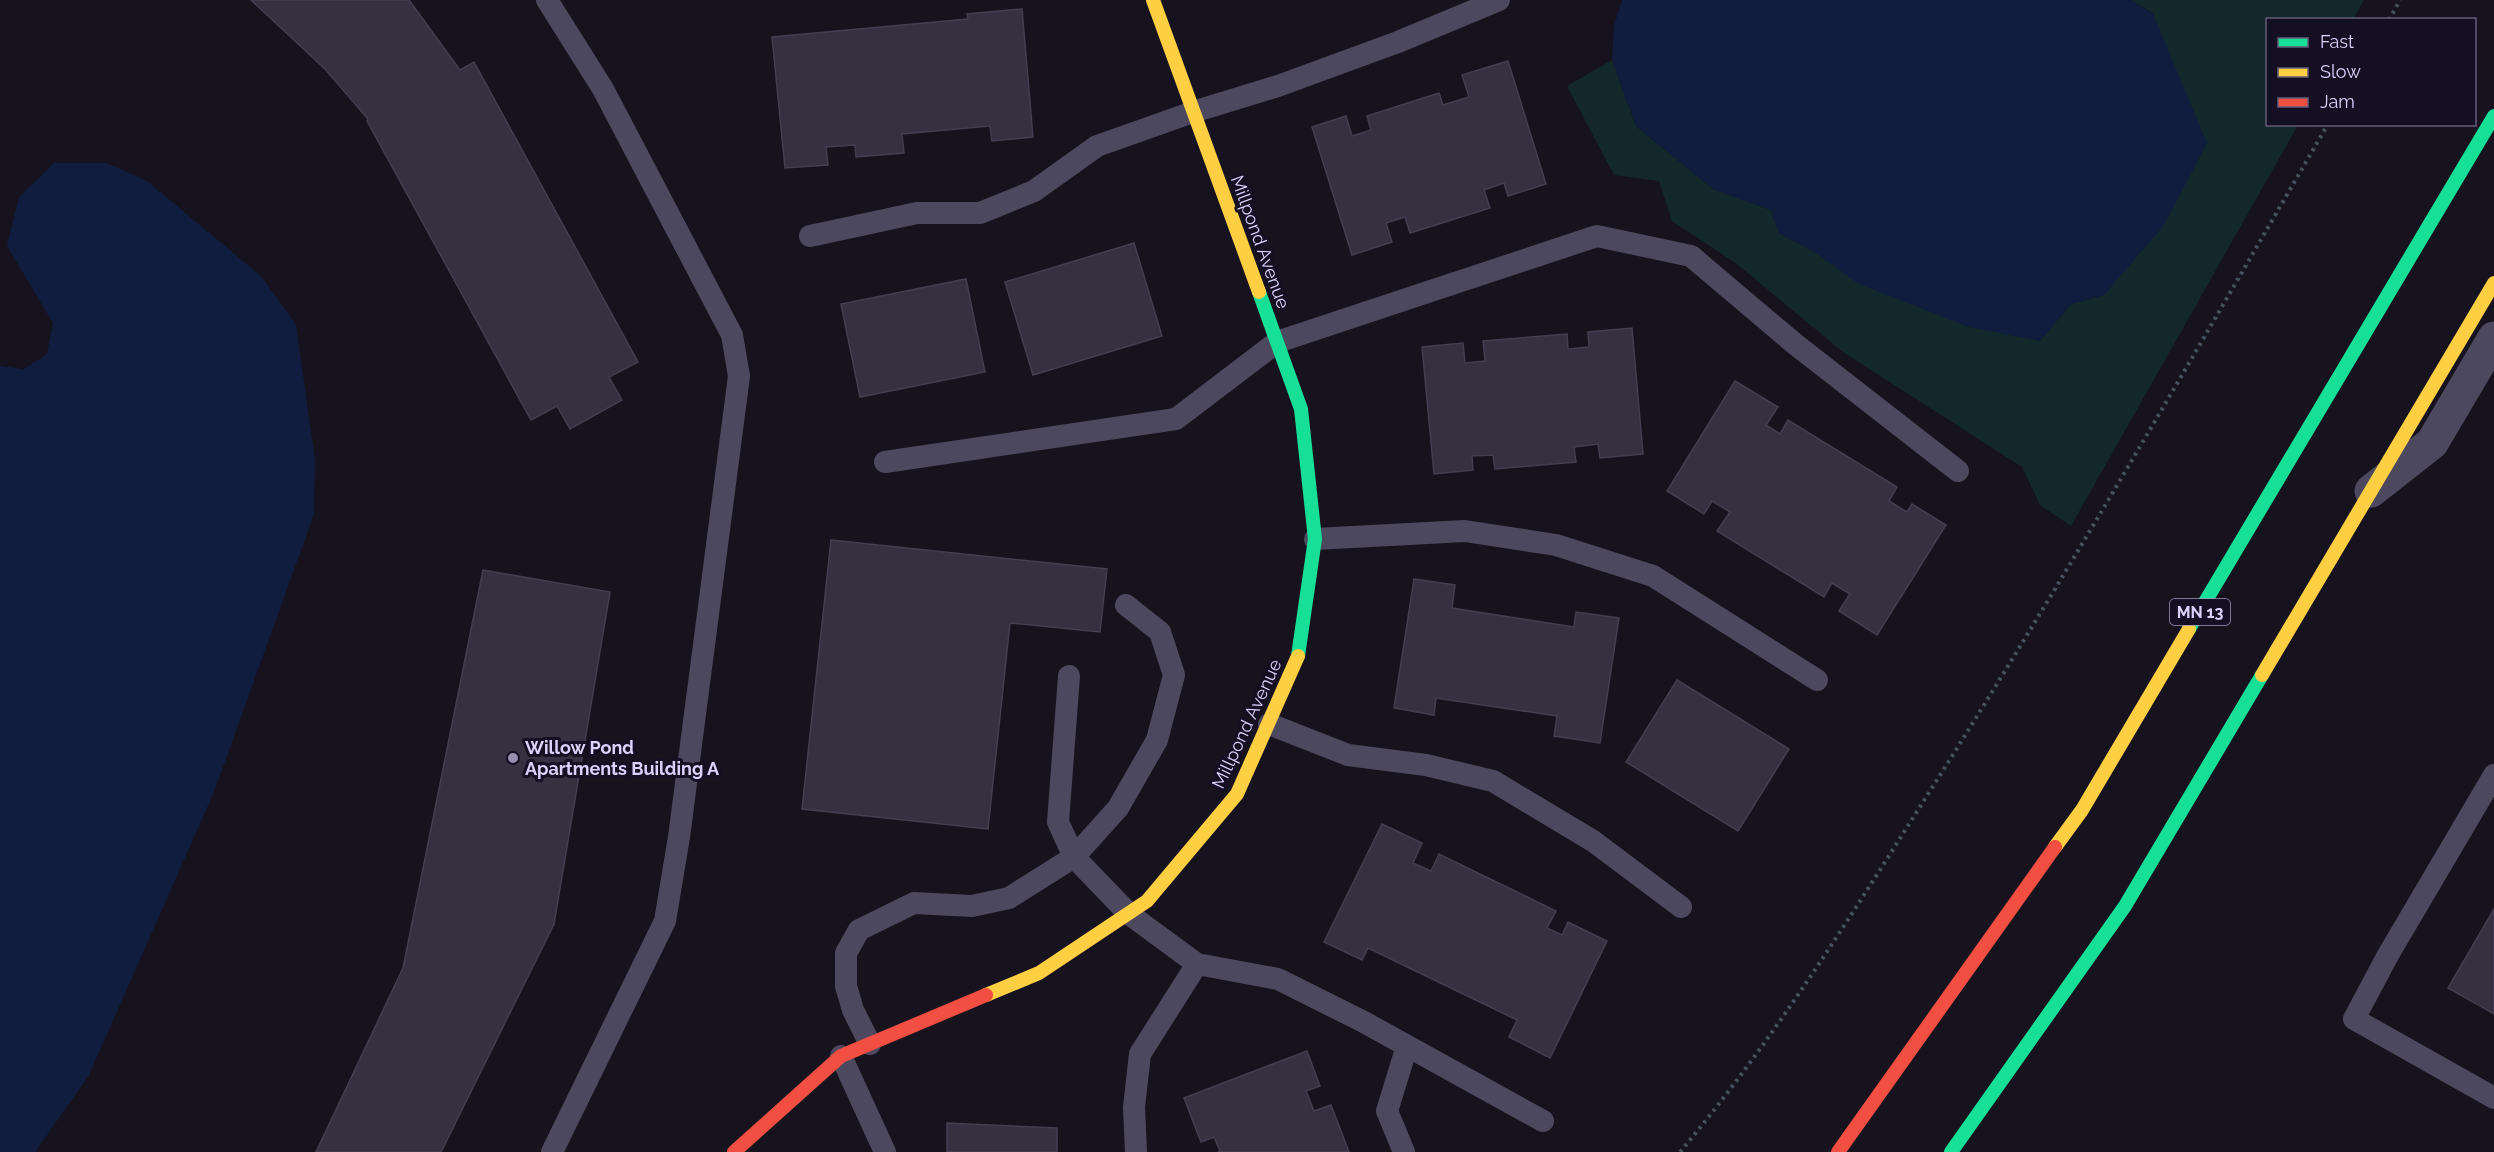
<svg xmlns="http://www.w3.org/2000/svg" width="2494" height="1152" viewBox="0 0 2494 1152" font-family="Raleway,sans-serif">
<rect width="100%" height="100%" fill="#16131e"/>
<polygon fill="#13282a" points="2131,0 2364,0 2353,19 2268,20 2268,124 2298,125 2071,526 2040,505 2022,467 1843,352 1737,264 1672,221 1659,181 1614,175 1567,86 1612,60 1636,126 1713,189 1771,210 1779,233 1816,253 2040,341 2071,304 2104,295 2154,14"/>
<g fill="#101d3f">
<polygon points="1622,0 2131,0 2153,14 2207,143 2164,225 2104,295 2071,304 2040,341 1969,327 1859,284 1816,253 1779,233 1771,210 1713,189 1636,126 1612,60 1614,26"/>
<polygon points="54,163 107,163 147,181 261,276 296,325 315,460 314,514 214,792 88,1077 35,1152 0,1152 0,366 24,369 47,354 53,323 7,246 19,197"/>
</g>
<g fill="#353140" stroke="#433e51" stroke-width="1.5">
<polygon points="251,0 409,0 460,70 474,62 638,362 609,377 622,400 570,429 557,406 531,420 367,121 368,119 325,69"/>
<polygon points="1022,9 1033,137 992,141 990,126 902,134 904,153 856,157 855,145 826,147 828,165 785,168 772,37 968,19 967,14"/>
<polygon points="1508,61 1546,184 1508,196 1504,183 1484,190 1490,208 1410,233 1405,217 1386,223 1392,242 1352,255 1312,127 1346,116 1352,136 1371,130 1367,116 1439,93 1443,105 1469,97 1462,75"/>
<polygon points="1134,243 1162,336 1033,375 1005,282"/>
<polygon points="966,279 985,372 860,397 841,304"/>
<polygon points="1632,328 1643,454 1600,458 1598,444 1574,447 1576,462 1495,469 1493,455 1472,456 1473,470 1434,474 1422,347 1463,343 1465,363 1485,361 1483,341 1567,334 1568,349 1589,347 1588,332"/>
<polygon points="1735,381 1778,407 1766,425 1780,434 1788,420 1897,487 1889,501 1907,512 1912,504 1946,525 1877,635 1839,611 1850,594 1832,583 1824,597 1717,531 1730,512 1712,501 1704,514 1667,491"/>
<polygon points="831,540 1107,569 1100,632 1010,623 988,829 802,809"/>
<polygon points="483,570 610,592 554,924 441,1152 316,1152 403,968"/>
<polygon points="1414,579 1455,585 1452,608 1574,627 1576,612 1619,618 1600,743 1554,736 1557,716 1436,698 1434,715 1394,708"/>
<polygon points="1677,680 1789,749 1738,831 1626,762"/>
<polygon points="1382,824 1422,843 1413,863 1431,871 1439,854 1556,911 1547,928 1562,935 1568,922 1607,941 1550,1058 1509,1037 1517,1020 1368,948 1362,960 1324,942"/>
<polygon points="2494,909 2494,1014 2448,988"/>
<polygon points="1307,1051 1320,1086 1306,1091 1314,1111 1331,1105 1349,1152 1218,1152 1220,1151 1214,1137 1201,1142 1184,1098"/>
<polygon points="947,1123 1057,1128 1057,1152 947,1152"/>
</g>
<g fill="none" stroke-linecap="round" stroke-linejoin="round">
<g stroke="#47505e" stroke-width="4" stroke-dasharray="3 4.5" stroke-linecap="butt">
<polyline points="2389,20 2400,0"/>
<path d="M 1680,1152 C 1774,1040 1852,914 1930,791 C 2069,572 2198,348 2328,124"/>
</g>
<g stroke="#4c495e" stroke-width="22">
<polyline points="547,0 603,89 732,335 739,376 679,837 665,921 552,1152"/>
<polyline points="810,236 917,213 980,213 1034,191 1097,146 1193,112 1278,86 1398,42 1499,0"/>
<polyline points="885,462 1176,419 1277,342 1597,236 1691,256 1795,344 1958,471"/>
<polyline points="1315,539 1465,531 1556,545 1653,576 1817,680"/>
<polyline points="1069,676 1058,822 1074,857 1118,808 1157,740 1174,675 1160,632 1126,605"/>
<polyline points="1269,724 1348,755 1426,765 1493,781 1593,841 1681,907"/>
<polyline points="2494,775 2388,955 2354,1019 2494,1098"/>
<polyline points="870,1044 853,1010 846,986 846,953 859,930 914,903 972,906 1009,898 1074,857 1129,914 1197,964 1278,979 1364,1022 1543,1121"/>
<polyline points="841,1056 885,1152"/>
<polyline points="1136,1152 1134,1107 1140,1054 1197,964"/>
<polyline points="1404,1152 1387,1111 1407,1046"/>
</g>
<polyline stroke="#4c495e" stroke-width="33" points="2371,491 2432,443 2494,338"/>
<g stroke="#16e098" stroke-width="14">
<polyline points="1259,292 1301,409 1315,539 1298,656"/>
<polyline points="2189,629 2494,116"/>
<polyline points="1951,1152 2125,906 2262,675"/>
</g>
<g stroke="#ffcf43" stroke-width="14">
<polyline points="1153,0 1259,292"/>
<polyline points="2262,675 2494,283"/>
<polyline points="2055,847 2082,810 2189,629"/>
<polyline points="986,995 1039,973 1147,901 1237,794 1298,656"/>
</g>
<g stroke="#f24e42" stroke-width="14">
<polyline points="734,1152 841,1056 986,995"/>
<polyline points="1838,1152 2055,847"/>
</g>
</g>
<circle fill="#9690ae" stroke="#140f22" stroke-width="2" cx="513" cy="758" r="6"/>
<g text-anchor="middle" stroke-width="6" stroke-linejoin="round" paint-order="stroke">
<rect fill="#140f22" stroke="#9f98bb" stroke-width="1.5" x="2170" y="599" width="60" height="26" rx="4.5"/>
<g font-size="16" font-weight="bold" fill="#dbd3fc">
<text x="2200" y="618">MN 13</text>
</g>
<g font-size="18" fill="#dbd3fc" stroke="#140f22">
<text transform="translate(1260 242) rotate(70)" y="6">Millpond Avenue</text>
<text transform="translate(1247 724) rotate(-65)" y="6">Millpond Avenue</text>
</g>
<g font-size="18" font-weight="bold" fill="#dbd3fc" stroke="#140f22" text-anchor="start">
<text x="525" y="754">Willow Pond<tspan x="525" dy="21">Apartments Building A</tspan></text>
</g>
</g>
<rect x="2266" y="18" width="210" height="108" fill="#140f22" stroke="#645d79" stroke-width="1.5"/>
<rect x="2278" y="38" width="30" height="9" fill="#16e098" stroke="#645d79" stroke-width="1.5"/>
<text x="2320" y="48" font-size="18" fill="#dbd3fc">Fast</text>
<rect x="2278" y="68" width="30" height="9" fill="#ffcf43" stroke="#645d79" stroke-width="1.5"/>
<text x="2320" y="78" font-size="18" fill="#dbd3fc">Slow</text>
<rect x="2278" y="98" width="30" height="9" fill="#f24e42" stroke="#645d79" stroke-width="1.5"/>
<text x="2320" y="108" font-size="18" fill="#dbd3fc">Jam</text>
</svg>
